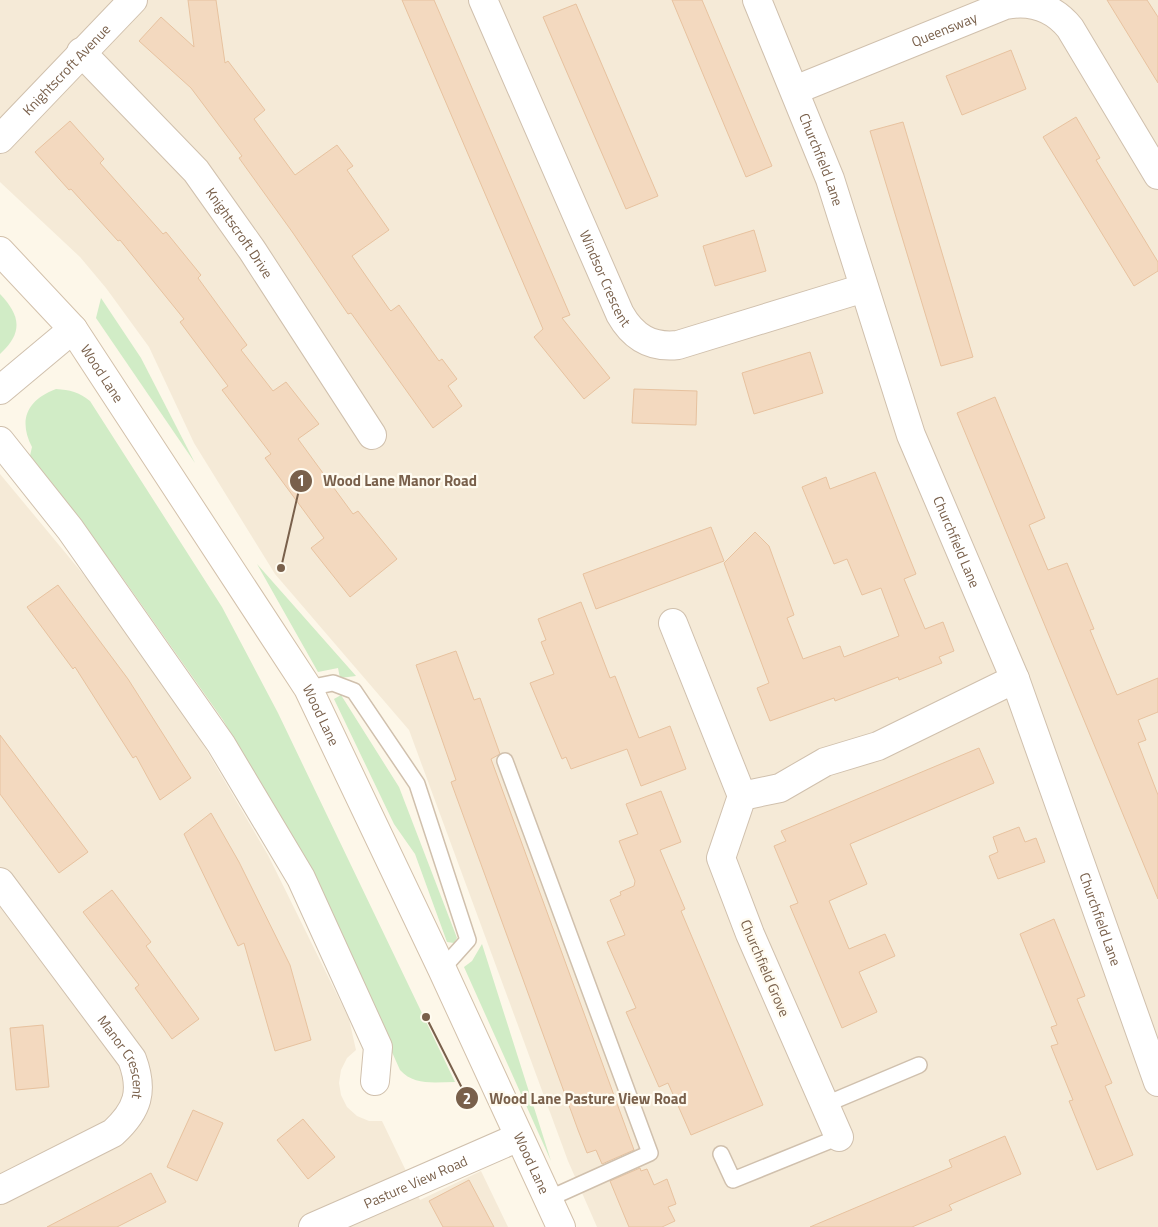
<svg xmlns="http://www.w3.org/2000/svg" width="1158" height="1227" viewBox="0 0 1158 1227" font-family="'Titillium Web',sans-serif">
<rect width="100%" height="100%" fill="#fdf7e9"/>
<g fill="#f5ead7">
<polygon points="0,0 1158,0 1158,1227 597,1227 568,1161 409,730 275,574 194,443 149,347 106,288 80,257 0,182"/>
<polygon points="0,474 93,586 190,722 268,855 349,1019 356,1050 347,1058 341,1070 339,1083 341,1095 347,1107 357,1116 369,1121 382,1121 420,1200 481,1171 508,1227 0,1227"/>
</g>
<g fill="#d1ecc6">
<path d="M 0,294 C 21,316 23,333 0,354 Z"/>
<polygon points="101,298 141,358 195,463 96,318"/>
<path d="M 56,389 C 70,390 79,392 90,401 L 222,607 L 278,713 L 455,1082 C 435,1082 414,1086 400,1070 L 311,872 L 223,720 L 122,577 L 84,527 L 29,460 L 32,447 C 18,420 27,400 56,389 Z"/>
<polygon points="257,564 356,676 340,678 338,668 318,672"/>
<polygon points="341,695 399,787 457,938 454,943 447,942 415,854 394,824 334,699"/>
<polygon points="482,944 551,1161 464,967 472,961"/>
</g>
<g fill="#f3d9bf" stroke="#e7c29f">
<polygon points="188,0 216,0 225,63 228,61 265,110 254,119 295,175 337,145 353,166 347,170 389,230 352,256 389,309 391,311 399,305 439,361 442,359 457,379 448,386 462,406 433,428 351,313 348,314 293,233 239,158 242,156 191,88 139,41 161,17 194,47"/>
<polygon points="402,0 434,0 570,315 562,318 610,378 584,399 534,337 543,329"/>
<polygon points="672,0 702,0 772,166 746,177"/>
<polygon points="1107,0 1147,0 1158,17 1158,83"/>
<polygon points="576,4 658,196 626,209 543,17"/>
<polygon points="1011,50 1026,89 962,115 946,76"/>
<polygon points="1076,117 1100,158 1096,160 1158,262 1158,271 1134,286 1043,137"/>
<polygon points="70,121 104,159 100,163 163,234 166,232 201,275 198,278 247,345 241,350 273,391 286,382 319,424 298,439 353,514 358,511 397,559 350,597 311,548 324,538 265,458 271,454 222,390 228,386 180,322 184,319 120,240 118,241 71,189 69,190 35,152"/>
<polygon points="903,122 973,357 941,366 870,131"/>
<polygon points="754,230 766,271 715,286 703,246"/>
<polygon points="810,352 823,393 754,414 742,373"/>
<polygon points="634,389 697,391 696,425 632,423"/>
<polygon points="995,397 1045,518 1029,525 1048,570 1067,563 1094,629 1090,630 1117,695 1158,678 1158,712 1138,720 1146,740 1138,743 1158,795 1158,899 957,413"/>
<polygon points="875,472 916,574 904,579 925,629 943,622 954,651 939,657 942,663 899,680 898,677 835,701 834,698 770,721 757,688 769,683 724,563 755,532 769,546 794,615 787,618 803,659 840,646 844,657 899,636 881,588 862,595 847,559 834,564 802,487 826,477 830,489"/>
<polygon points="711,527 724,561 596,609 583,574"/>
<polygon points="58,585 128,679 191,778 160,800 136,756 133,758 75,667 73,669 27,607"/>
<polygon points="581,602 610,678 615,676 639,738 670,726 686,769 641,786 627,749 571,769 566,757 562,759 530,683 554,674 541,642 546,640 538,619"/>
<polygon points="456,651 474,700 480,698 500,754 491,759 634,1150 602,1164 596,1150 587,1153 578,1130 451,782 456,780 416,665"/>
<polygon points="0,735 88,852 59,873 0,794"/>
<polygon points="979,748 994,783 850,844 867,884 829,901 849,949 885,934 895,956 859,972 877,1012 842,1028 790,906 798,903 774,846 786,841 781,831"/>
<polygon points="661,791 681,842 660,850 685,909 681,911 763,1105 691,1135 668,1083 659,1087 626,1012 636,1008 607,942 625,935 610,900 621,895 620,892 634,886 635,881 619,841 638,834 626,804"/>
<polygon points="211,813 239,862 290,965 311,1040 275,1051 244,943 238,946 184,834"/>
<polygon points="1019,827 1025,842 1036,838 1045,862 998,879 989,856 998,852 993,837"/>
<polygon points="112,890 151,942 146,946 199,1019 172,1039 135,988 139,985 83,912"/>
<polygon points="1054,919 1085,996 1077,999 1112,1083 1105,1086 1133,1155 1097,1170 1069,1101 1073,1100 1051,1046 1058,1044 1051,1027 1057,1025 1020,934"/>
<polygon points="43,1025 49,1087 16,1090 10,1028"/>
<polygon points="193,1110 223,1123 197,1181 167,1167"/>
<polygon points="303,1119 335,1157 308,1179 277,1140"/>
<polygon points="1005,1136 1021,1174 949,1205 952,1210 912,1227 810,1227 952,1167 949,1160"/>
<polygon points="640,1168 641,1171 647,1169 654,1185 667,1179 676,1204 668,1207 675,1221 662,1227 629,1227 610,1181"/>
<polygon points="151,1173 166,1202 117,1227 47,1227"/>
<polygon points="469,1180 494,1227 443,1227 429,1201"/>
</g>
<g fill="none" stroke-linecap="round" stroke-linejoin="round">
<g stroke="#d0c0ad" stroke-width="18">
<g id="lane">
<polyline points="308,688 333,683 354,691 417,784 468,940 442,969"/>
<polyline points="505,761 650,1153 548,1199"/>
<polyline points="824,1105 919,1065"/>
<polyline points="721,1154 733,1180 839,1137"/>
</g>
</g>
<g stroke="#d0c0ad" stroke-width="30">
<g id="street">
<path id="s1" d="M 483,0 L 620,314 C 633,337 651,348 678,345 L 864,288"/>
<path id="s2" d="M 757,0 L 830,179 L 911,435 L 1015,679 L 1158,1082"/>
<path id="s3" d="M 81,52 L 196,171 L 252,250 L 372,435"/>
<path id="s4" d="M 795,90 L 1005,5 C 1031,0 1054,8 1070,28 L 1158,175"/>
<path id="s5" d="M 0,139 L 133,0"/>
<polyline points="0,390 73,329"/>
<polyline points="0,441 70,529 221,744 301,878 378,1047 375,1081"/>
<polyline points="673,623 742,796"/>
<path id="s6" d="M 0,882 L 132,1059 C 144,1091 138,1110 113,1133 L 0,1190"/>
<polyline points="839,1137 750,934 721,858 742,796 780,788 825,762 878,746 1015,679"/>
<path id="s7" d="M 313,1227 L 519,1137"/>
</g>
</g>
<g stroke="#d3c1ab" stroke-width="30">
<g id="secondary">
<path id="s8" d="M 0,251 L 73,329 L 308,688 L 442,969 L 561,1227"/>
</g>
</g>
<use href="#lane" stroke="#fff" stroke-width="15"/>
<use href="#street" stroke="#fff" stroke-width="28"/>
<use href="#secondary" stroke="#fff" stroke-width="28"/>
</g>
<g text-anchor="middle" stroke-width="4.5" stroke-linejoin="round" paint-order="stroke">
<g font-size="14" fill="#79604b" stroke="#fffbf0">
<text dy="5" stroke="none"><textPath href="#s4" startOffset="161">Queensway</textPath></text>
<text dy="5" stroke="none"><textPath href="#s5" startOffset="96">Knightscroft Avenue</textPath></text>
<text dy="5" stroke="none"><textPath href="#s2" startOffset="172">Churchfield Lane</textPath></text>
<text dy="5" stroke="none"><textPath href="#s3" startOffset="241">Knightscroft Drive</textPath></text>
<text dy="5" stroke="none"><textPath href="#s1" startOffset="304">Windsor Crescent</textPath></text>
<text dy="5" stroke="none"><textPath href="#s8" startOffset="160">Wood Lane</textPath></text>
<text dy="5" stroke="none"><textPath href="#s2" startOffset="578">Churchfield Lane</textPath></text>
<text dy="5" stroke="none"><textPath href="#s8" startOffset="566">Wood Lane</textPath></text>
<text dy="5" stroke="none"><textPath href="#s2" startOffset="982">Churchfield Lane</textPath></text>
<text transform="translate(765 968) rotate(67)" y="5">Churchfield Grove</text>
<text dy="5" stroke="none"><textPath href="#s6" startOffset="215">Manor Crescent</textPath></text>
<text dy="5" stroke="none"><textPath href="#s8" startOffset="1061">Wood Lane</textPath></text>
<text dy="5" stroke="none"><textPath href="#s7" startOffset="112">Pasture View Road</textPath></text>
</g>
</g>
<path fill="none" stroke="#79604b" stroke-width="2" d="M281 568L301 481M426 1017L467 1098"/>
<g fill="#79604b" stroke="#fffbf0" stroke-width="2">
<circle cx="281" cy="568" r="5"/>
<circle cx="426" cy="1017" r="5"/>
<circle cx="301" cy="481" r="12"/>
<circle cx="467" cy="1098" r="12"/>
</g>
<g font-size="15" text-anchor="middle" font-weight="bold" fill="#fff">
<text x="301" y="486">1</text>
<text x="467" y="1104">2</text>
</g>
<g font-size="15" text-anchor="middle" font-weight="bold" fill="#79604b" stroke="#fffbf0" stroke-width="4.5" stroke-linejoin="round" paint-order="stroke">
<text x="400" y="486">Wood Lane Manor Road</text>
<text x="588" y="1104">Wood Lane Pasture View Road</text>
</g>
</svg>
